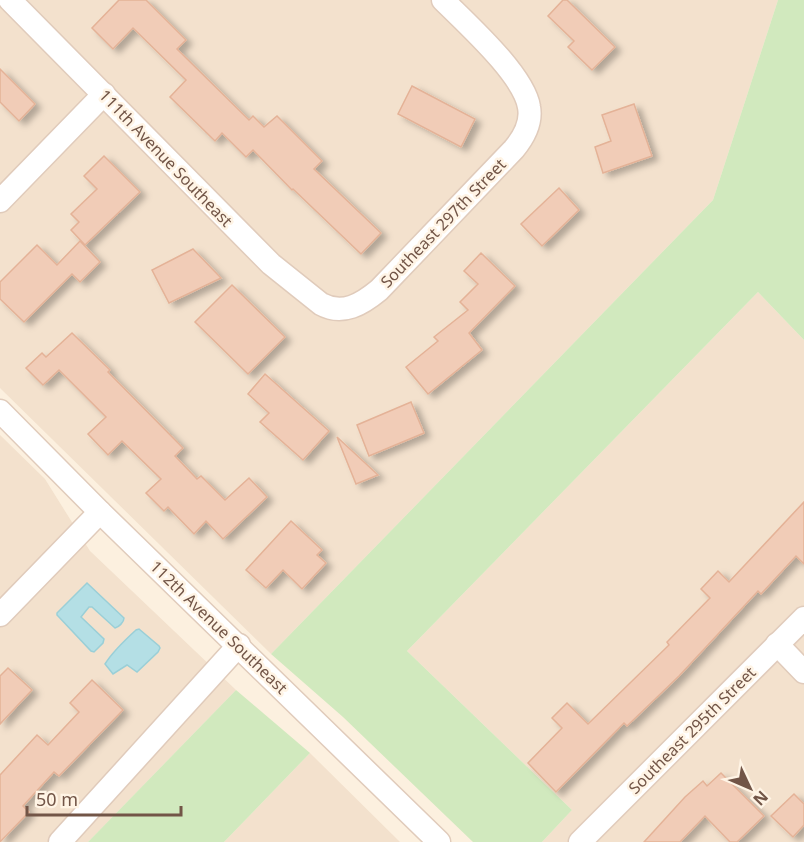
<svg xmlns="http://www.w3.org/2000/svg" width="804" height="842" viewBox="0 0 804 842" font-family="'Noto Sans',sans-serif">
<defs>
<filter id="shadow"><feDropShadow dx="6" dy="4" stdDeviation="3" flood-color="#0004"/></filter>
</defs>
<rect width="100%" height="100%" fill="#fcf0df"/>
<g fill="#f3e1cd">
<polygon points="0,0 778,0 713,200 271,654 0,388"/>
<polygon points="758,292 804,340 804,842 542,842 572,810 407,651"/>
<polygon points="0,435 45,479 90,551 236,690 88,842 0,842"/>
<polygon points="310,753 400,842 224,842"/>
</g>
<g fill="#d1e9be">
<polygon points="778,0 804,0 804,340 758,292 407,651 572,810 542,842 473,842 343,717 271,654 713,200"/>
<polygon points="236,690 310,753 224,842 88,842"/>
</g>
<g fill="#b4dfe5" stroke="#9acfd7" stroke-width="1.5">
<path d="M 87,583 L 124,618 C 124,622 119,627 115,628 L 92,607 L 89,607 L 81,617 L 104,639 L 103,643 L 94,652 L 91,651 L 57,615 L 57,613 Z"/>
<path d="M 139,629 L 159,646 L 160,648 L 158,652 L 137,672 L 127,665 L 113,674 L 105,664 C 113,651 125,640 136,630 Z"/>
</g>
<g fill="#f1ccb7" stroke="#e4b297" stroke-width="1.5" filter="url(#shadow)">
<polygon points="119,0 146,0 186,40 177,49 249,120 253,116 264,127 277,116 322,161 314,169 381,233 361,254 293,189 292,190 253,150 246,157 222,133 215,141 170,97 186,80 133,28 113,49 92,28"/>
<polygon points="563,0 567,0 615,47 592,70 568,47 574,41 548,16"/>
<polygon points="0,69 35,104 19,121 0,102"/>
<polygon points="412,86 475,119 461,147 398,114"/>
<polygon points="634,104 652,156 603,173 595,147 611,141 602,115"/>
<polygon points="104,156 140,192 85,245 71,230 79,222 71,214 97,189 84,176"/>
<polygon points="559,188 579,210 542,246 521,224"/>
<polygon points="80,241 100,262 80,282 72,274 24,322 0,299 0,282 37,245 57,265"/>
<polygon points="193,249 221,278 169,303 152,270"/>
<polygon points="481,253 515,286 469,333 482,350 428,394 406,367 438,341 434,337 468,310 460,302 478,284 464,271"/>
<polygon points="232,285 285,337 248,374 195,322"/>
<polygon points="72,333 110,370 108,372 183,448 175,456 197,479 201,476 225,500 249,478 267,497 223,539 206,521 194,534 168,507 164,511 146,493 161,479 122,441 108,455 88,434 106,417 59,370 43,385 26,368 42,353 46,357"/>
<polygon points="265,374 329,431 303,460 260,422 269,413 248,394"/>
<polygon points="411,402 424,433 369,456 357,425"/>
<polygon points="337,437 378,475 356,484"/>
<polygon points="804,502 804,564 796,556 761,594 758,591 679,676 627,726 624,723 556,792 528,763 562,728 552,718 567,703 588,724 669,645 667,642 710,598 701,589 718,571 729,582"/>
<polygon points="291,521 322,550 317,555 326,563 302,589 283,570 266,588 246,570"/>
<polygon points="8,668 32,690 0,724 0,676"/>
<polygon points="92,680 123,710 59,776 54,772 23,806 29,812 0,842 0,775 37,735 48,745 79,712 70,703"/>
<polygon points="721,773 764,816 737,842 730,842 705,816 680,842 644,842 685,797 703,781 707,786"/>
<polygon points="794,794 804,804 804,825 793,837 771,816"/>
</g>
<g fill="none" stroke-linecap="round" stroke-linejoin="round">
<g stroke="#e0cbbb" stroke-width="25">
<g id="minor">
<path d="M 10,0 L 271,264 L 321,304 C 343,316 362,304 379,290 L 514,149 C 524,137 532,123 529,107 C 524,75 467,24 443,0"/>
<polyline points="0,201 104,94"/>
<polyline points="0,411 100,512 439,842"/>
<polyline points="0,615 100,512"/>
<polyline points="777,644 804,672"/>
<polyline points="60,842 239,645"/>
<polyline points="580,842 804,618"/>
</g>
</g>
<use href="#minor" stroke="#fff" stroke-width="22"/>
</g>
<g text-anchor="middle" stroke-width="5" stroke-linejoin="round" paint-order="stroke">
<g font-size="16" fill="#725547" stroke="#fff4e5">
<text transform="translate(166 158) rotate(46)" y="6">111th Avenue Southeast</text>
<text transform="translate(443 223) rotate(-46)" y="6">Southeast 297th Street</text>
<text transform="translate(219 627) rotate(44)" y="6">112th Avenue Southeast</text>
<text transform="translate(692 730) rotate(-45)" y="6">Southeast 295th Street</text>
</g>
</g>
<g transform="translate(750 788) rotate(134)" stroke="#fff4e5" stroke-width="4.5" paint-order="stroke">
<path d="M0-4.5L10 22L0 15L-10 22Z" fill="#725547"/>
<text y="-9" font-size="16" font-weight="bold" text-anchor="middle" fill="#725547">N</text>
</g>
<path d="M27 806v9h154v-9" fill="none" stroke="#725547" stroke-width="3"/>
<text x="36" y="806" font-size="18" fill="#725547" stroke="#fff4e5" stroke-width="4.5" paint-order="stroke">50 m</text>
</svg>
